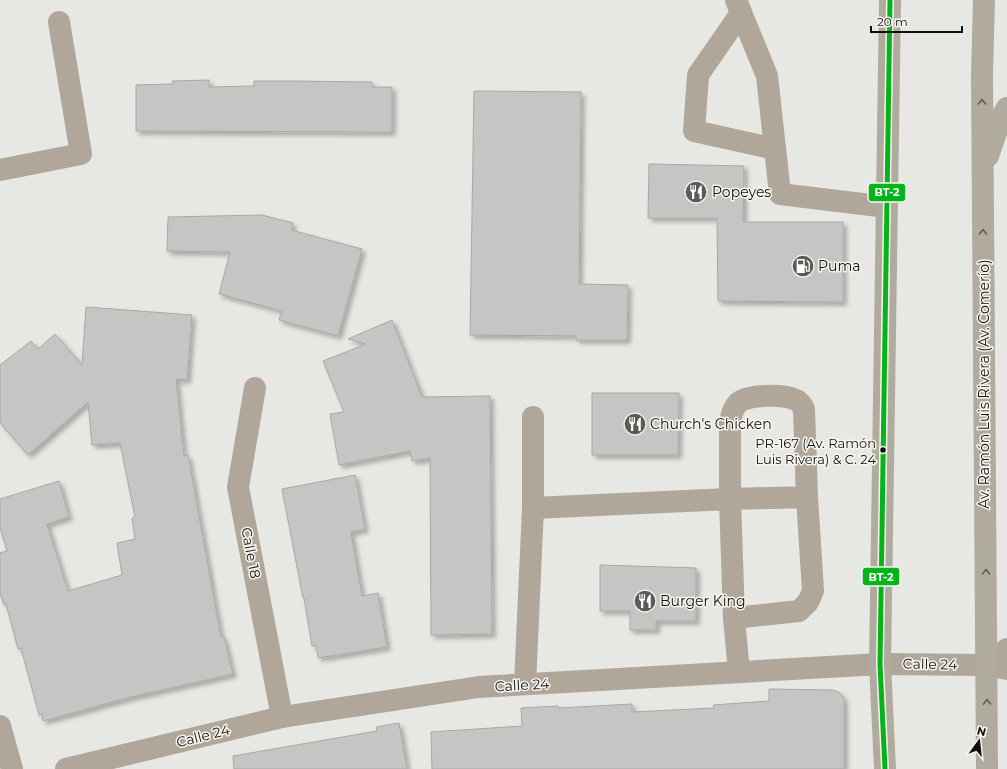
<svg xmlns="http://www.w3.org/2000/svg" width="1007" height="769" viewBox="0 0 1007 769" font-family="Montserrat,sans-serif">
<defs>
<filter id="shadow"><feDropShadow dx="3.5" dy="3.5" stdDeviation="2" flood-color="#0004"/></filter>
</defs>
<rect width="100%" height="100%" fill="#e7e7e3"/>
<g fill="#c5c5c4" stroke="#a9a8a7" filter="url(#shadow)">
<polygon points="209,80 209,87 254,86 254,81 291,81 372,82 372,87 392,87 392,132 136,131 136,85 173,84 172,81"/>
<polygon points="474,91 581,92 579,284 628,285 627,340 576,340 576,336 470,335"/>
<polygon points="649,164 744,166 743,222 843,222 843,302 718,301 717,218 648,218"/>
<polygon points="262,215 293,223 291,230 362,249 338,336 279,320 282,311 219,294 230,252 167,251 168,217"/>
<polygon points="86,307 192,315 187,380 176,379 184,456 188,455 221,637 224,637 233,674 131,697 43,721 42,714 39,715 21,648 18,649 6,604 4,605 0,593 0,553 7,551 0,528 0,499 59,481 69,517 47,524 68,591 122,575 117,543 135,539 132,518 135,517 120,443 92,445 88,402 28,455 0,423 0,365 31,341 38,349 55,334 82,365"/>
<polygon points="392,320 422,397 490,396 492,634 431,635 430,458 412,461 410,451 339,465 330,414 344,412 323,361 366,344 348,339"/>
<polygon points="592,393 679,393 678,455 592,455"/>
<polygon points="355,475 365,529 351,532 362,596 378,593 387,647 318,658 316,645 312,646 304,598 303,598 282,489"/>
<polygon points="600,565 696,568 696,621 656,621 656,630 630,630 630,611 600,611"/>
<polygon points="769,689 833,690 840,693 844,699 844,769 432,769 431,732 522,726 521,708 558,706 559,708 632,704 632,712 714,708 713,705 769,701"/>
<polygon points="399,723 407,769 234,769 233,756 377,731 376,727"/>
</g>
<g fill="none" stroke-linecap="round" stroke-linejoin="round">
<g stroke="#b0a699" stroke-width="22">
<polyline points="736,0 767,76 780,194 887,207"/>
<polyline points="741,13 698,75 694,131 775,149"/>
<polyline points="0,170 81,154 59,22"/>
<polyline points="255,388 238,487 282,717"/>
<path d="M 533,508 L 730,499 L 730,423 C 731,416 733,408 738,403 C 748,394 784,394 796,400 C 800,401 802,406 804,409 L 807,497 L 730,499 L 734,618 L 799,611 L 808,602 L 813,591 L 807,497"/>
<polyline points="734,618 739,672"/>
<polyline points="987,665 1007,649"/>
<polyline points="525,684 533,508 533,417"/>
<polyline points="0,726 12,769"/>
<polyline points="66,769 282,717 479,687 880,664 987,665 1007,669"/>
</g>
<g stroke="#b1ab9f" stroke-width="22">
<polyline points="984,0 982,75 987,769"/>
<polyline points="988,156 1001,118 1007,108"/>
<polyline points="885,769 880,664 890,0"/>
</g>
<g stroke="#f7f5ef" stroke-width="8">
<polyline id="bus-1" points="885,769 880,664 890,0"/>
</g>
<use href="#bus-1" stroke="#04b418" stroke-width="5"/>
</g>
<defs><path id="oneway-chevron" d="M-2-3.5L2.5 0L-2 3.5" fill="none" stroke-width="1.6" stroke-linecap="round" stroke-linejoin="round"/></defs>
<g stroke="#605d56">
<use href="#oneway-chevron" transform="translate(982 102) rotate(-90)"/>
<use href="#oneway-chevron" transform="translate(983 232) rotate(-90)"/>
<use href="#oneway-chevron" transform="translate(986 572) rotate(-90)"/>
<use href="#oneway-chevron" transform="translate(987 702) rotate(-90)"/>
</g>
<defs>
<g id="restaurant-disc" transform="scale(1.15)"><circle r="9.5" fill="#5b5b58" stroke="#f7f5ef"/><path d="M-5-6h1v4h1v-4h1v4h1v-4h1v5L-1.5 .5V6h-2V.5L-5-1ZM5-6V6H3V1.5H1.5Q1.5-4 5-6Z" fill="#fff"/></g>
<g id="fuel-disc" transform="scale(1.15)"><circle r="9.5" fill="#5b5b58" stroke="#f7f5ef"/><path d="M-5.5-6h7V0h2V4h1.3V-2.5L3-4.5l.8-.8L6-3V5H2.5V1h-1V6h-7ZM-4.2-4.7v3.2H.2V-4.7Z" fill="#fff"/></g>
</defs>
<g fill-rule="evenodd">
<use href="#restaurant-disc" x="696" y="192"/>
<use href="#fuel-disc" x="803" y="266"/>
<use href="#restaurant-disc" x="635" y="424"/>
<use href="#restaurant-disc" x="645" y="601"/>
</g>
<circle fill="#0f0f0d" stroke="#f7f5ef" stroke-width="1.5" cx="883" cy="450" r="3.5"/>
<g text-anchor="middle" stroke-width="3" stroke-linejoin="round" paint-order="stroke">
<g font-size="13" fill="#0f0f0d" stroke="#f7f5ef" text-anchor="end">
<text x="876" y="448">PR-167 (Av. Ramón<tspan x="876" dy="16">Luis Rivera) &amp; C. 24</tspan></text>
</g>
<g font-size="14" fill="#0f0f0d" stroke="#f7f5ef" text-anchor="start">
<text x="712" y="197">Popeyes</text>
<text x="818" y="271">Puma</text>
<text x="650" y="429">Church's Chicken</text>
<text x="660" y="606">Burger King</text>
</g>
<g font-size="14" fill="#0f0f0d" stroke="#f7f5ef">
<text transform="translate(984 384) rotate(-90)" y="5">Av. Ramón Luis Rivera (Av. Comerío)</text>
<text transform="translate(251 553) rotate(79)" y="5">Calle 18</text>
<text transform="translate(930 664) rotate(1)" y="5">Calle 24</text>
<text transform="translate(522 685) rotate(-3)" y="5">Calle 24</text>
<text transform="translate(203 736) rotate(-14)" y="5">Calle 24</text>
</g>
</g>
<g stroke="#f7f5ef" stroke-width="1.5">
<rect x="868" y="183" width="38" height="19" rx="4" fill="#04b418"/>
<rect x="862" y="567" width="38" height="19" rx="4" fill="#04b418"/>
</g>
<g font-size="11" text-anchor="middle" font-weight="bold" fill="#fff">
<text x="887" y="196">BT-2</text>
<text x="881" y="581">BT-2</text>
</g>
<g transform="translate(979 741) rotate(15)" stroke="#f7f5ef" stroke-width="3" paint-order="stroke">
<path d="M0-3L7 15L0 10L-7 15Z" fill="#0f0f0d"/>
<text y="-6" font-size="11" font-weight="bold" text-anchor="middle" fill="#0f0f0d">N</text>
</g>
<path d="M871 26v6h91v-6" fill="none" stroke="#0f0f0d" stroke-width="2"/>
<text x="877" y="26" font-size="12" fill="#0f0f0d" stroke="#f7f5ef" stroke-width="3" paint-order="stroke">20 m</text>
</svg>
